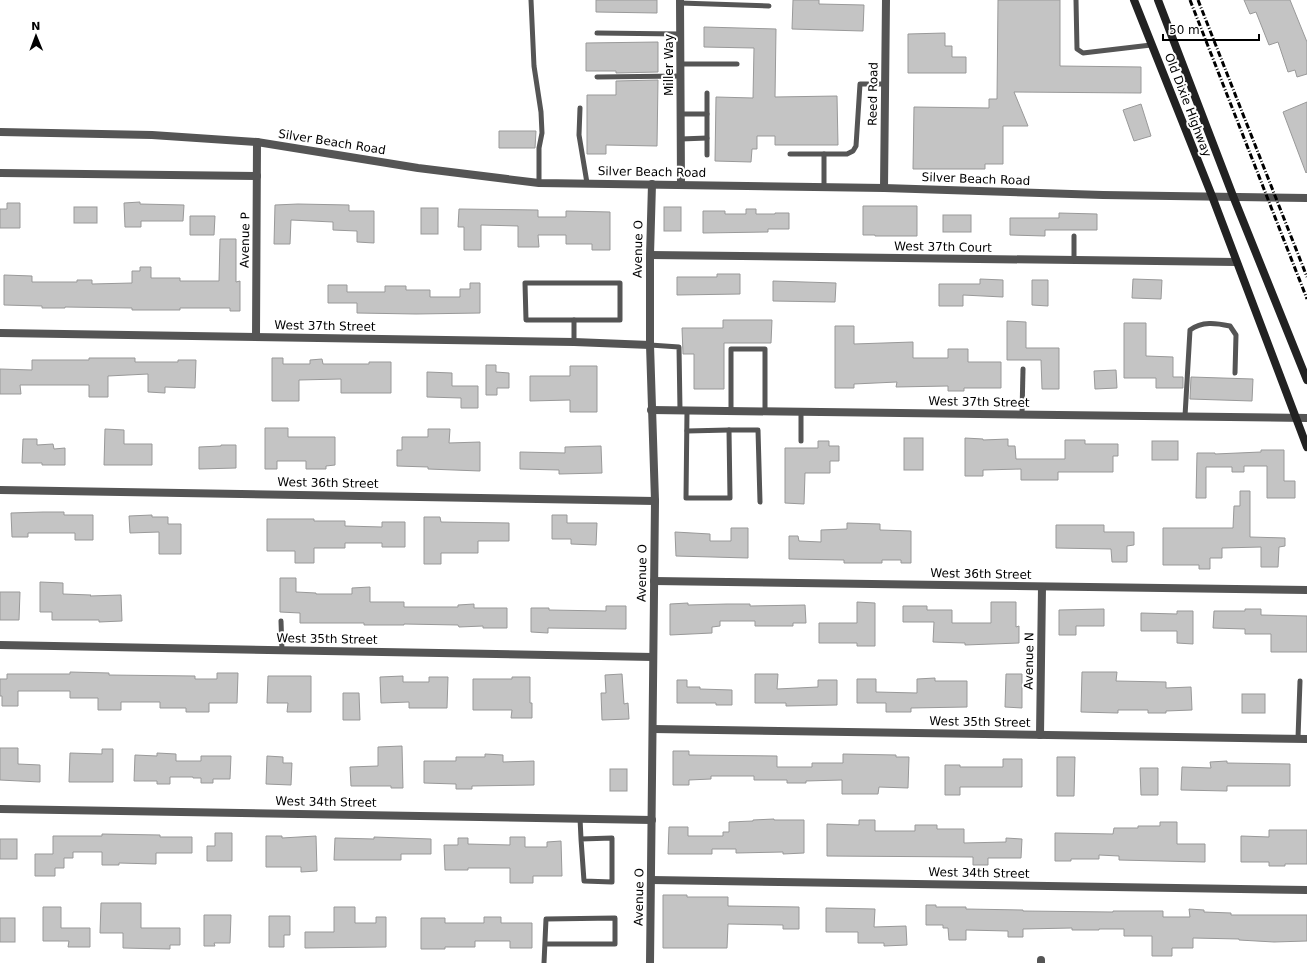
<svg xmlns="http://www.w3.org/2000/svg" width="1307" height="963" viewBox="0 0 1307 963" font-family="'DejaVu Sans',sans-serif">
<rect width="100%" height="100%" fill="#fff"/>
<g fill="#c4c4c4" stroke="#999">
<polygon points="596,0 657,0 657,13 596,12"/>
<polygon points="793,0 819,0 819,4 864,5 863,31 792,29"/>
<polygon points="998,0 1060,0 1060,66 1141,67 1141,93 1014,92 1028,126 1003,126 1003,164 985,164 985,169 913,169 914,107 989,108 989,99 997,99"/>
<polygon points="1244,0 1290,0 1307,42 1307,74 1297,77 1295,70 1288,72 1278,42 1269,45 1256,12 1250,14"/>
<polygon points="704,27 776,29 775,97 837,96 838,145 775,145 775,136 757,136 757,149 752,149 751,162 715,161 716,97 753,98 754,48 704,47"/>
<polygon points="945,33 945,46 952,46 952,57 966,57 966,73 908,73 908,34"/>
<polygon points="658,42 658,72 616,73 616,71 586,71 586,43"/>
<polygon points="658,80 657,146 606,145 606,154 587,154 587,95 616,95 616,81"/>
<polygon points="1307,102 1307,172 1306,173 1283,112"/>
<polygon points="1141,104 1151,136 1134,141 1123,110"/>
<polygon points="499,131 536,131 535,148 499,148"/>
<polygon points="140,202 140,204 184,205 183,221 141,221 141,227 125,227 124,203"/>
<polygon points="7,203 20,203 20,228 0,228 0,209 7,209"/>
<polygon points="298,204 349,205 349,211 374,211 374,243 357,242 357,231 333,230 333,222 291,220 290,244 274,244 275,205"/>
<polygon points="863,206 917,206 917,236 875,236 875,235 863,235"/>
<rect x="74" y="207" width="23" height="16"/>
<rect x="664" y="207" width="17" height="24"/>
<rect x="421" y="208" width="17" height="26"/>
<polygon points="459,209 538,210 538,217 566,217 566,211 610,212 610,250 592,250 592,244 566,244 566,235 538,235 539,247 518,247 518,226 481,225 481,250 464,250 464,227 458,227"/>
<polygon points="746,209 756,209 756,214 775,214 775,213 789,213 789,229 768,229 768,232 703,233 703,211 725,211 725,214 746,214"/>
<polygon points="1059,213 1097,214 1097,230 1045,230 1045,236 1010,235 1010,218 1059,218"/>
<rect x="943" y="215" width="28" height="17"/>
<polygon points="190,216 215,216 214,235 190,235"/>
<polygon points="220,239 236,239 236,282 240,281 240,311 230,311 230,308 180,308 180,310 132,310 132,308 65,307 65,308 42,308 42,306 4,305 4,275 32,276 32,282 77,282 77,280 92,280 92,284 132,283 132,271 140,271 140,267 151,267 151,278 180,278 180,281 219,281"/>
<polygon points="717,274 740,274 740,294 677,295 677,277 717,277"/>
<polygon points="980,279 1003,280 1003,297 963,295 963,306 939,306 939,284 980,284"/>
<polygon points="1133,279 1162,280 1161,299 1132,298"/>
<polygon points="1032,280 1048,280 1048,306 1032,305"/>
<polygon points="773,281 836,283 835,302 773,301"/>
<polygon points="470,283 480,283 480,313 416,314 357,313 357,303 328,303 328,285 347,285 347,292 385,292 385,286 406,286 406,290 430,290 430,297 460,297 460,289 470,289"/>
<polygon points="723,320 772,320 771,343 724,343 724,389 694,389 694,354 683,354 682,328 723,328"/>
<polygon points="1007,321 1026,322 1026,348 1059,348 1059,389 1042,389 1041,360 1007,360"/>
<polygon points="1124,323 1146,323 1146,356 1173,357 1173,377 1183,377 1183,388 1156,388 1156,378 1124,378"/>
<polygon points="835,326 854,326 854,344 913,342 913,358 948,358 948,349 968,349 968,362 1001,362 1001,388 964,388 964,391 948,391 948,386 896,387 897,382 854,384 854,388 835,388"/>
<polygon points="89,358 135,358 135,362 178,362 178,360 196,360 195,388 165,387 165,393 148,392 148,374 108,376 108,397 89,397 89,385 20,385 21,394 0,394 0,369 32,370 32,360 89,360"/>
<polygon points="272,358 283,358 283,364 310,364 310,360 322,359 323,364 369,364 369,362 391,362 391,393 341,393 341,379 299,380 299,401 272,401"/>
<polygon points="486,365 496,365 496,372 509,373 509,388 497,388 497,395 486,395"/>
<polygon points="570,366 597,366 597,412 570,412 570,400 530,401 530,376 570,376"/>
<polygon points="1116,370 1117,388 1095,389 1094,371"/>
<polygon points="427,372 452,373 452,386 478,386 478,408 461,408 461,398 427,397"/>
<polygon points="1191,377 1253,379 1252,401 1190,399"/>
<polygon points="265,428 288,428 288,437 335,437 335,465 326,466 326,469 306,469 306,461 277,461 277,469 265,469"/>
<polygon points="105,429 124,430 124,444 152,444 152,465 104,465"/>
<polygon points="428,429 450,429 449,443 480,442 480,471 428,469 428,467 397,466 397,450 402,450 402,437 428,437"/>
<rect x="904" y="438" width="19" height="32"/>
<polygon points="965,438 983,439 983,440 1008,439 1008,446 1015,446 1016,459 1065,459 1065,440 1085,440 1085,444 1118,444 1118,456 1113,456 1113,472 1058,472 1058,480 1021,480 1021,469 983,470 983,476 965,476"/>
<polygon points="23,439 37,439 37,445 53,444 54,449 65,448 65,465 42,465 42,463 22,463"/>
<polygon points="818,441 829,441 829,446 839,446 839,461 830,461 830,473 805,473 804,504 785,503 785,448 818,448"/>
<rect x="1152" y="441" width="26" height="19"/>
<polygon points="221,445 236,445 236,468 199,469 199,447 221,446"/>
<polygon points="601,446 602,473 559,474 559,470 520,469 520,452 565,453 565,447"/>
<polygon points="1261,450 1284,450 1284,481 1295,481 1295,498 1267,498 1267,466 1244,466 1244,472 1232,472 1232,467 1206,467 1206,498 1196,498 1197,453 1215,453 1215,454 1261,452"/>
<polygon points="1240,491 1250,491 1250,537 1285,538 1285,546 1279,547 1278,567 1261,567 1261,547 1222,548 1222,558 1210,558 1210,569 1199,569 1199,565 1163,565 1163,528 1233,528 1234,506 1240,506"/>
<polygon points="43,512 64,512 64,515 93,515 93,540 75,540 75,533 28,533 28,537 12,537 11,513"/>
<polygon points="152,515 152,517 168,517 168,524 181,524 181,554 159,554 159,532 130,533 129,516"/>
<polygon points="552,515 567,515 567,523 597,523 596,545 571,544 571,539 552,539"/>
<polygon points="424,517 440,517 441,522 509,523 509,541 478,541 478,553 441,553 441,564 424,564"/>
<polygon points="267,519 314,519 314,521 345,521 345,526 382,527 382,522 405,522 405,547 382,547 382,543 345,543 345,548 314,548 314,563 295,563 295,551 267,551"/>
<polygon points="847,523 880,524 880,530 911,531 911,563 901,563 901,560 882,560 882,563 844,563 844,560 789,559 789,536 798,536 799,541 821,542 821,530 847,529"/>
<polygon points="1056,525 1104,525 1104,532 1134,532 1134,545 1127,546 1127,562 1112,562 1111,549 1056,548"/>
<polygon points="731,528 748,528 748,558 676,556 675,532 710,534 710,541 731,541"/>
<polygon points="280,578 296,578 296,592 316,593 316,594 352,594 352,588 370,587 370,602 404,602 404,607 458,607 458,605 474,604 474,608 507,608 507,628 483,628 483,626 459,627 458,625 404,624 404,625 364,625 364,623 300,623 300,613 280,612"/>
<polygon points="40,582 63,583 63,594 91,595 90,596 121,595 122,621 99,622 99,620 52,620 52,612 40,612"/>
<polygon points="0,592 20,592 19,620 0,620"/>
<polygon points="857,602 875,603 875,646 857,646 857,643 819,643 819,623 857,623"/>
<polygon points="991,602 1016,602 1016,627 1019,626 1019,643 965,645 965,643 933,642 934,622 903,622 903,606 927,606 927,610 952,610 952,623 991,623"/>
<polygon points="688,603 688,605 727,604 750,604 750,606 805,605 806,623 793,623 793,626 755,626 755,621 720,621 720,626 712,627 712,633 670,635 670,604"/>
<polygon points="606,606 626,606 626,629 548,628 548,633 531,632 531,608 549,608 549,610 606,611"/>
<polygon points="1104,609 1104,626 1076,626 1076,635 1059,635 1059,610"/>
<polygon points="1245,609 1261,609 1261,615 1307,616 1307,652 1271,652 1271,634 1245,634 1245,629 1213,628 1214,611 1245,611"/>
<polygon points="1177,611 1193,611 1193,644 1177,643 1177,631 1141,631 1141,613 1177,614"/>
<polygon points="70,672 109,673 109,675 195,676 195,679 217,679 217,673 238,673 237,703 209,703 209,712 186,712 186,708 160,708 160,702 121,702 121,710 98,710 98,698 70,698 70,691 18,691 18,706 2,706 2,696 0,696 0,679 7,679 7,674 70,674"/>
<polygon points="1082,672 1117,672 1116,681 1166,682 1166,688 1191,687 1192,710 1166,711 1166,713 1148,713 1148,710 1118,710 1118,713 1081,712"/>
<polygon points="622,674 624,704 628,703 629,719 602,720 601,693 606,693 605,675"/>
<polygon points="755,674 778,674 777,689 818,687 818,680 837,680 837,705 786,706 786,703 755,703"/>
<polygon points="1006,674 1022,674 1022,708 1005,707"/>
<polygon points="268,676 311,676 311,712 287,712 288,703 267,703"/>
<polygon points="403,676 403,682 429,682 429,677 448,677 447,708 409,708 409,702 381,703 380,677"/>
<polygon points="512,677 530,677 530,703 532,703 532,718 511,718 512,710 473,710 473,679 512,679"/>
<polygon points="935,678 935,681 967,681 967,707 911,708 911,712 886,712 886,703 857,703 857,679 876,679 876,692 917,693 917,679"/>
<polygon points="677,680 687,680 687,687 700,687 700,689 732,690 732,705 716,705 716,703 677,703"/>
<polygon points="343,693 359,693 360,720 343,720"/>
<rect x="1242" y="694" width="23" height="19"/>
<polygon points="402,746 403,788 391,788 391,786 351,786 350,767 378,766 378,747"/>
<polygon points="0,748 18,748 18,764 40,765 40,782 0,780"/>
<polygon points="102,749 113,749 113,782 69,782 70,753 102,754"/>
<polygon points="673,751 689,751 689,755 777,756 777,767 812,767 812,763 843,763 843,754 896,755 896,757 909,757 908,788 879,787 878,794 842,794 842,780 806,781 806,783 787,783 787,780 754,780 754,776 711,776 711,779 689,780 689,785 673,785"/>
<polygon points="157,753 176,754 176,761 201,761 201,756 231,756 230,779 213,779 213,783 201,783 201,778 193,778 193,777 170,777 170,784 157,784 157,781 134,781 135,755 157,756"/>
<polygon points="485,754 503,755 503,762 534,761 534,785 472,786 472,789 456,789 456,784 424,783 424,761 456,761 456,757 485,757"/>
<polygon points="267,756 283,757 283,763 292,763 291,785 266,784"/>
<polygon points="1057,757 1075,757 1074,796 1057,796"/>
<polygon points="1003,759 1022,759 1022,787 960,787 960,795 945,795 945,765 960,765 960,767 1003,767"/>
<polygon points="1227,761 1227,763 1290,764 1290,786 1227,786 1227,791 1181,790 1182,767 1211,768 1210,762"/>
<polygon points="1140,768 1158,768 1158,795 1141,795"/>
<rect x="610" y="769" width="17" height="22"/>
<polygon points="774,819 774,820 804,820 804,853 783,854 783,852 736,853 736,849 712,849 712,854 668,854 669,827 688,827 688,836 723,836 723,832 729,832 729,822 753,821 753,820"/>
<polygon points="859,820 875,820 875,831 915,831 915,825 937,825 937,829 964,829 964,843 1006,842 1006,838 1022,839 1021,858 988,858 988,865 973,865 973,857 827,856 827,824 859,825"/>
<polygon points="1160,822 1177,822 1177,844 1205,844 1205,862 1119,860 1119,856 1099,855 1099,859 1071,859 1071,861 1055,861 1055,833 1113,834 1114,828 1138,828 1138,826 1160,826"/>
<polygon points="1269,830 1307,830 1307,864 1285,864 1285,866 1269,866 1269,862 1241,862 1241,836 1269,837"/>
<polygon points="215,833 232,833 232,861 207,861 207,846 215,846"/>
<polygon points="102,834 160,835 160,837 192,837 192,853 156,853 156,864 119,863 119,865 102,865 102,852 73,852 73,858 64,858 64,868 55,868 55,876 35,876 35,854 53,854 53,836 102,836"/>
<polygon points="266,836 282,836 282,838 316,836 317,871 301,872 301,867 266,867"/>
<polygon points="374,837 431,839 431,854 401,854 401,860 334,860 335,838 374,839"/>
<polygon points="510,837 525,837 525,847 547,847 547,842 561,841 562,876 533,876 533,883 510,883 510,868 468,868 468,870 445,870 444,845 458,845 458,838 468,838 468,844 510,845"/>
<rect x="0" y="839" width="17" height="20"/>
<polygon points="663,895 687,895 687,897 728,897 728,906 799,907 799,929 783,929 783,925 728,924 727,948 663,948"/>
<polygon points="101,903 141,903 141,928 180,928 180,945 170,945 170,949 123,948 123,933 100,933"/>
<polygon points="926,905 936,905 936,907 966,907 966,909 1023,910 1023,911 1113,912 1113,911 1163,911 1163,917 1190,917 1189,909 1204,910 1204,912 1231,913 1231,915 1307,915 1307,941 1274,942 1239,940 1239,939 1193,938 1193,948 1172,948 1172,956 1152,956 1152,936 1124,936 1124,929 1099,929 1099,930 1072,930 1072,928 1023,929 1023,937 1008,937 1008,931 966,930 966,940 949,940 948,928 943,928 943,925 926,925"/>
<polygon points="43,907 61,907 61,928 90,928 90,947 68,947 69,941 43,941"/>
<polygon points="334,907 355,907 355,923 376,923 376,917 386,917 386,947 305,948 305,932 334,932"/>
<polygon points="826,908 875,909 874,927 906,926 907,945 884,946 884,943 858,943 858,932 826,932"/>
<polygon points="204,915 231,915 230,943 214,943 215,946 204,946"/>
<polygon points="269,916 290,916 290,935 284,935 284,947 269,947"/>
<polygon points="484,917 501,917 501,923 532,923 532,948 510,948 510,941 475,941 475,947 445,947 445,949 421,949 421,918 445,918 445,923 484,923"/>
<rect x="0" y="918" width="15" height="24"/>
</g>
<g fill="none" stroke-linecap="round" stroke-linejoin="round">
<g stroke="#555" stroke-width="5">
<polyline points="531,0 534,66 541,112 542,133 539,148 539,183"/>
<polyline points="1076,0 1077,49 1083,53 1151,45"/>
<polyline points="680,3 769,6"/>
<polyline points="597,33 680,34"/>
<polyline points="681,64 737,64"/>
<polyline points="597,77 681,76"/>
<polyline points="580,108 579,135 587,183"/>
<polyline points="681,114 707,114"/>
<polyline points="681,139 707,138"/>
<polyline points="790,154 847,154 853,151 856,146 860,84 885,84"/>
<polyline points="707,155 707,93"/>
<polyline points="824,187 824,154"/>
<polyline points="1074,236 1074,260"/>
<polygon points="525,283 620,283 620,320 526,320"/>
<polyline points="574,342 574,320"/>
<polyline points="650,345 679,347 680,410"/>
<polyline points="687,410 686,498 730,498 729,430 758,430 760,502"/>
<polyline points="731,410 731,349 765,349 765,411"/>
<polyline points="1022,414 1023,369"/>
<path d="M 1185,416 L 1190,330 C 1202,321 1216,323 1230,326 L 1236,335 L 1235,373"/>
<polyline points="687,431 729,430"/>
<polyline points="801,441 801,411"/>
<polyline points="281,621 282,651"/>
<polyline points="1298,738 1300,681"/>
<polyline points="580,818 581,839 612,838 612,882 584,881 581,839"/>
<polyline points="544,963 546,919 615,918 615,944 545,944"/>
</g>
<g stroke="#555" stroke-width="8">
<polyline points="680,0 681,184"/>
<polyline points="884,188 886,0"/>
<polyline points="650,255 1236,262"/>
<polyline points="0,333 574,342 650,345"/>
<polyline points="256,337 257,142"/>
<polyline points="651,410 1307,418"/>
<polyline points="0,490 655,501"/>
<polyline points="654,581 1307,590"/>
<polyline points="0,645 653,657"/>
<polyline points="653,729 1307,739"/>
<polyline points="1040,735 1042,587"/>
<polyline points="0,809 652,820"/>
<polyline points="651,880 1307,890"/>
<polyline points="650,963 655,501 650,345 650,255 652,184"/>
<polyline points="1041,963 1041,960"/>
</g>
<g stroke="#555" stroke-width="8">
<polyline points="0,132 152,135 257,142 418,168 539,183 884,188 1103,195 1307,198"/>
<polyline points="0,173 257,176"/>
</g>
<g stroke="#222" stroke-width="8">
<polyline points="1134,0 1212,196 1307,447"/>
<polyline points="1158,0 1233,196 1307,380"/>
</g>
<g stroke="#000" stroke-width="3" stroke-dasharray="6 2 1 2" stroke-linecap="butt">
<polyline points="1190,0 1307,299"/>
<polyline points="1198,0 1307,277"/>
</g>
</g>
<g text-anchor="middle" stroke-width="4" stroke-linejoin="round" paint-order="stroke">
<g font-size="12" fill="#000" stroke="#fff">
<text transform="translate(669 65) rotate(-90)" y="4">Miller Way</text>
<text transform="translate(873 94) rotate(-89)" y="4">Reed Road</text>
<text transform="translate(1188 105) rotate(69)" y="4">Old Dixie Highway</text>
<text transform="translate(332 142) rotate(9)" y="4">Silver Beach Road</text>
<text transform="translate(652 172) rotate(1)" y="4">Silver Beach Road</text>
<text transform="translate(976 179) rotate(2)" y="4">Silver Beach Road</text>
<text transform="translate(245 240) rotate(-89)" y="4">Avenue P</text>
<text transform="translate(943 247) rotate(1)" y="4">West 37th Court</text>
<text transform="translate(638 249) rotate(-89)" y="4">Avenue O</text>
<text transform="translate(325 326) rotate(1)" y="4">West 37th Street</text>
<text transform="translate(979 402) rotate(1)" y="4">West 37th Street</text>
<text transform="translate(328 483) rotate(1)" y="4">West 36th Street</text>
<text transform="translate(642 573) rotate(-89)" y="4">Avenue O</text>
<text transform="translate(981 574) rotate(1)" y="4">West 36th Street</text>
<text transform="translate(327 639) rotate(1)" y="4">West 35th Street</text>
<text transform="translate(1029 661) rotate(-89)" y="4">Avenue N</text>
<text transform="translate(980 722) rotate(1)" y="4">West 35th Street</text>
<text transform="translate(326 802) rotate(1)" y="4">West 34th Street</text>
<text transform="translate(979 873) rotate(1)" y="4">West 34th Street</text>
<text transform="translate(639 897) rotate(-89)" y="4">Avenue O</text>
</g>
</g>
<g transform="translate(36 36) rotate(359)" stroke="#ffffff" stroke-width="3" paint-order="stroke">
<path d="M0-3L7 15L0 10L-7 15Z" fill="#000000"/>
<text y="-6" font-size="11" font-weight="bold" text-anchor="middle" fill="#000000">N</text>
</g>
<path d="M1163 34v6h96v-6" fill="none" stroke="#000000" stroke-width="2"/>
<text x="1169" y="34" font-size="12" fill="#000000" stroke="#ffffff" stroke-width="3" paint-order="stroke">50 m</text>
</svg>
